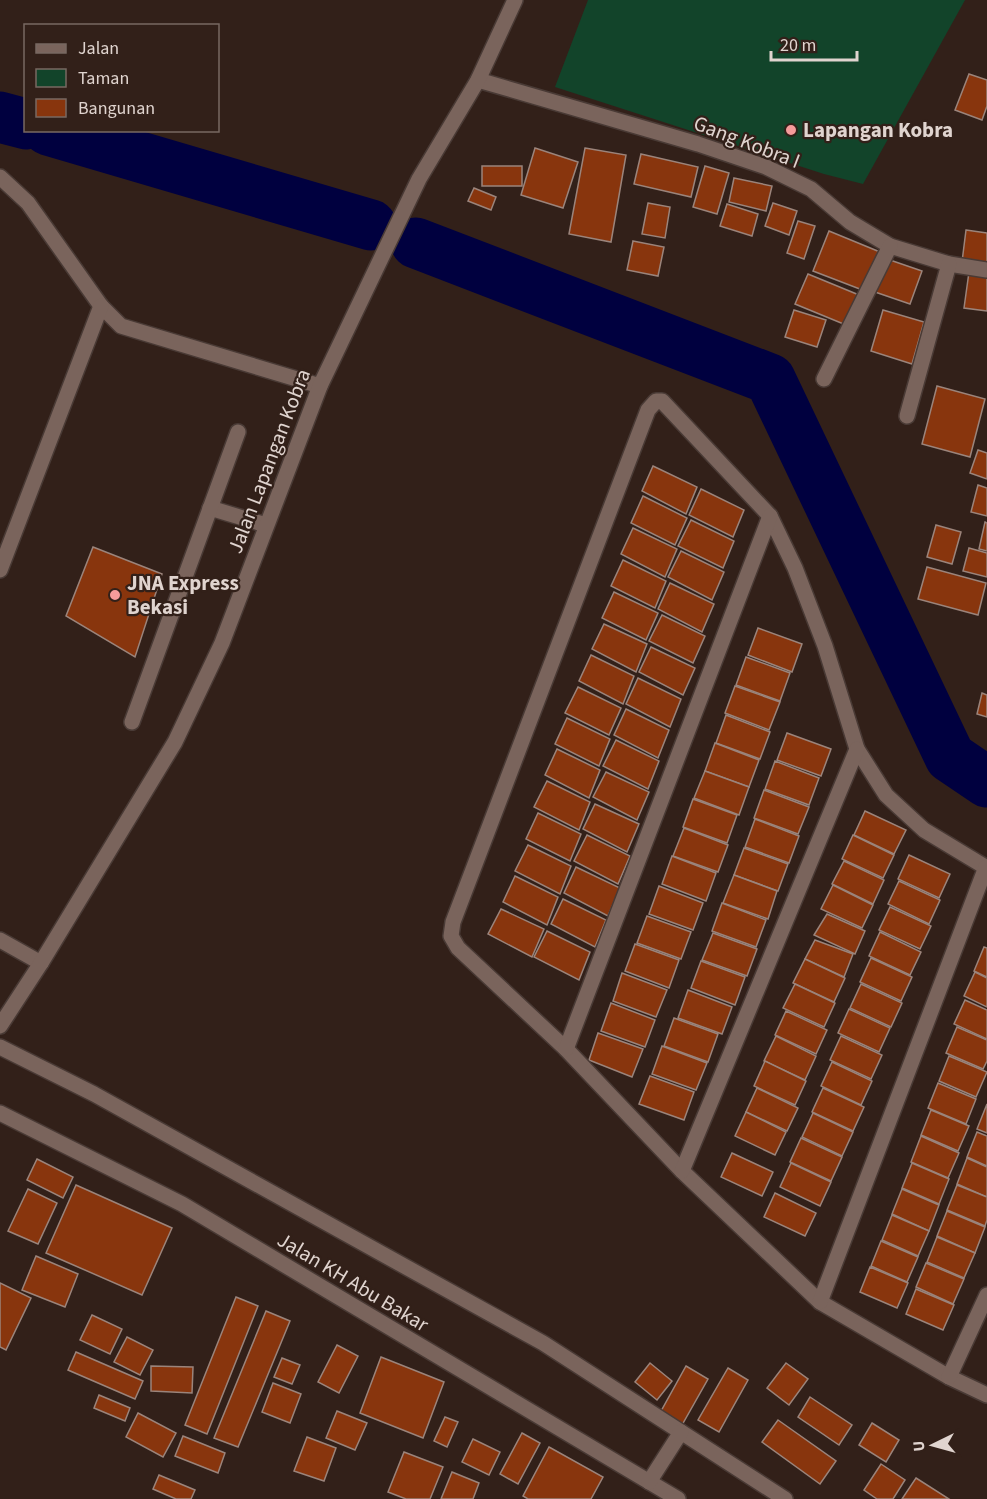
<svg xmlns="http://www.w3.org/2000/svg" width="987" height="1499" viewBox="0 0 987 1499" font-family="'Source Sans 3',sans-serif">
<rect width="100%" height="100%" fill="#322019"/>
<polygon fill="#12442a" points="588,0 965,0 863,184 824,174 555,87"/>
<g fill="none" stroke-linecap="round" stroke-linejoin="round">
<g stroke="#00003f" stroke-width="51">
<polyline points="0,117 26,124"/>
<polyline points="48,130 371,225"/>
<polyline points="416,243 770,379 950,757 987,782"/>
</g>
</g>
<g fill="#88350d" stroke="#9b847b" stroke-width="1.5">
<polygon points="969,74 987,80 987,106 982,120 955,110"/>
<polygon points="535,148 578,162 563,208 521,195"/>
<polygon points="585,148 626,155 611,242 569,234"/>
<polygon points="641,154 698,167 691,197 634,184"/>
<rect x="482" y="166" width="40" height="20"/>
<polygon points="705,166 729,173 717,214 693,207"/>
<polygon points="734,178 772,186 766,211 729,202"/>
<polygon points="474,188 496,197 491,210 468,201"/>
<polygon points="648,203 670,207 665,238 642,234"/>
<polygon points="773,203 797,211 789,235 765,226"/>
<polygon points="727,204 758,214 752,236 720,226"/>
<polygon points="798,221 815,226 804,259 787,253"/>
<polygon points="966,230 987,233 987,265 962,262"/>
<polygon points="829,231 880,252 865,291 813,271"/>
<polygon points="633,241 664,247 658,276 627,270"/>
<polygon points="887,259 922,271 910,304 875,292"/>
<polygon points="969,272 987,274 987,311 964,308"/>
<polygon points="808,274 859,295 846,325 795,304"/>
<polygon points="794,310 826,320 817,347 785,337"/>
<polygon points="883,310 924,322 912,364 871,351"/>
<polygon points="937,386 985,399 970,457 922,444"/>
<polygon points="978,450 987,453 987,479 970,473"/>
<polygon points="653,466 697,487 686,514 642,491"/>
<polygon points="978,485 987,488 987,516 971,512"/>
<polygon points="701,489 744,510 733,537 689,515"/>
<polygon points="643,496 687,518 675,545 631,523"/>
<polygon points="691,520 734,541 723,568 678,546"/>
<polygon points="985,522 987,523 987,551 979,549"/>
<polygon points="936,525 961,532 952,564 927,557"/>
<polygon points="633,528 677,549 665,577 621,554"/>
<polygon points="93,547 162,574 135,657 66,616"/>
<polygon points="969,548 987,553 987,577 963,571"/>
<polygon points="681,551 724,572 712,600 668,577"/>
<polygon points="623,560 666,581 655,608 611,586"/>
<polygon points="927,567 986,583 978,615 918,599"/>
<polygon points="670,583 714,604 702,632 658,609"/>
<polygon points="614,592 658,613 646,640 602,618"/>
<polygon points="662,615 705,636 693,663 649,641"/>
<polygon points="604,624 647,644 636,672 592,649"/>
<polygon points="758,628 802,644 792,672 748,655"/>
<polygon points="651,647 695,668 683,695 639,672"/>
<polygon points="591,655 634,676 623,704 579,681"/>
<polygon points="746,657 790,673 780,701 736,685"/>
<polygon points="638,678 681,699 670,727 626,704"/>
<polygon points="735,686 780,702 769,730 725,713"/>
<polygon points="578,687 621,708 609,735 565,713"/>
<polygon points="982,693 987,695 987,717 977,714"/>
<polygon points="626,709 669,730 658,758 614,735"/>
<polygon points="726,715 770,732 760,759 716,743"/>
<polygon points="567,718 610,739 599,766 555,744"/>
<polygon points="787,733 831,749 821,776 777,760"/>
<polygon points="616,740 659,761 648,789 603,766"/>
<polygon points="715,743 759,760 749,787 705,771"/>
<polygon points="557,749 600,770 589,798 545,775"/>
<polygon points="775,761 819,778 809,805 765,789"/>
<polygon points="705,771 749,787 739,815 694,798"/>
<polygon points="606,772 649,792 637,820 593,797"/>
<polygon points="547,781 590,802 579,830 534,807"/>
<polygon points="764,790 809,807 798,834 754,818"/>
<polygon points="693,799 737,815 727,843 683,827"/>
<polygon points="595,804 639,824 627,852 583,829"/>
<polygon points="865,811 906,830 894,854 854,835"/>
<polygon points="538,813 581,834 570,861 526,839"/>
<polygon points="755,819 799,836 789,863 745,847"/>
<polygon points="684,828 728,845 718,872 673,856"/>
<polygon points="587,835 630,856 618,884 574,861"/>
<polygon points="853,835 894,855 883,878 842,859"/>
<polygon points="528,845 571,866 560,894 515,871"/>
<polygon points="744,848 788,864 778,891 734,875"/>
<polygon points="909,855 950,874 939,898 898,879"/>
<polygon points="672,856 716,873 706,901 662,884"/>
<polygon points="844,861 884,880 873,904 832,884"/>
<polygon points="576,867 620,888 608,916 564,893"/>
<polygon points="734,875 777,891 768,919 723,903"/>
<polygon points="515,876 558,897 547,925 503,902"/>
<polygon points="899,881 940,900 929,924 888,904"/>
<polygon points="833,885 873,905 862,928 821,909"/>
<polygon points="659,886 703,903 693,930 649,914"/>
<polygon points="563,899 606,920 595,947 551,924"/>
<polygon points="722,903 766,920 756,947 712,931"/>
<polygon points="890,907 931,926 920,949 879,930"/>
<polygon points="501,909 544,929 532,957 488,934"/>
<polygon points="827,914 865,931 855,954 814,935"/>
<polygon points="647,916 691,932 681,959 637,943"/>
<polygon points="547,931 590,952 579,980 534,957"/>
<polygon points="880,932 921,952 910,975 869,956"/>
<polygon points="713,933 757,949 747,976 702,960"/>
<polygon points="815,940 853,954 844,977 805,959"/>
<polygon points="635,944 679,960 669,988 625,971"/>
<polygon points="984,947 987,948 987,977 974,971"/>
<polygon points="871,958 912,977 901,1001 860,982"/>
<polygon points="805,959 845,978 834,1002 793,983"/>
<polygon points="701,961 745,977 735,1005 691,988"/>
<polygon points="975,972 987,978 987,1007 964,996"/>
<polygon points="622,973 667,990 656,1017 613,1001"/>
<polygon points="795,984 835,1003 824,1027 783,1008"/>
<polygon points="861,984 902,1003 891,1027 850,1008"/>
<polygon points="688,990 732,1007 722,1034 678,1018"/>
<polygon points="965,1000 987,1010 987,1039 954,1024"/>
<polygon points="611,1003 655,1020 645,1047 601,1031"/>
<polygon points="849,1009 890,1028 879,1052 838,1033"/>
<polygon points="786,1011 827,1030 816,1054 775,1035"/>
<polygon points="674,1018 718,1034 708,1062 664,1046"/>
<polygon points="957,1027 987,1040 987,1061 983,1069 946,1053"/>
<polygon points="598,1033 643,1049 632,1077 589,1060"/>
<polygon points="776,1036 816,1056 805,1080 764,1061"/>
<polygon points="841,1036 882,1055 871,1079 830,1060"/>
<polygon points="662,1046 707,1063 696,1090 652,1074"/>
<polygon points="949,1056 987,1072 976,1097 939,1081"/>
<polygon points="765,1061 806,1081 795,1105 754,1086"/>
<polygon points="832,1062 872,1081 861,1105 821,1086"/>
<polygon points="650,1076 694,1092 684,1120 639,1104"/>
<polygon points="938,1083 976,1099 966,1124 928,1108"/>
<polygon points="757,1088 798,1108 787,1131 746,1112"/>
<polygon points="823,1088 864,1107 853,1131 812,1112"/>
<polygon points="987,1104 987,1133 977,1129"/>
<polygon points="931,1110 969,1126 958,1151 921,1135"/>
<polygon points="746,1112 786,1132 775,1155 735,1136"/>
<polygon points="813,1113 853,1132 842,1156 802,1137"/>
<polygon points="977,1132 987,1136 987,1166 967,1157"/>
<polygon points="921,1136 959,1153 948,1178 911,1162"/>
<polygon points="801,1138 842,1157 831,1181 790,1162"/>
<polygon points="732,1153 773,1172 762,1196 721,1177"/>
<polygon points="967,1158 987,1167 987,1197 957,1184"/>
<polygon points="37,1159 73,1177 63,1198 27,1180"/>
<polygon points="791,1163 831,1182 820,1206 780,1187"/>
<polygon points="912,1163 949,1179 939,1204 902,1188"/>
<polygon points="76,1185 172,1228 142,1295 46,1253"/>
<polygon points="957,1185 987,1197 987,1220 985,1226 947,1210"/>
<polygon points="28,1189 57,1203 38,1244 8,1231"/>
<polygon points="902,1189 939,1205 929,1231 892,1214"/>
<polygon points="775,1193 816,1213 805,1236 764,1217"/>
<polygon points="947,1211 985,1227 975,1253 937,1236"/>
<polygon points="892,1215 929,1231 918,1256 882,1240"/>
<polygon points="937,1237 975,1253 964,1278 927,1262"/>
<polygon points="881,1241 918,1257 907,1282 871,1266"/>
<polygon points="36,1256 78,1274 65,1307 22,1290"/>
<polygon points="926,1263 964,1279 953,1304 916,1287"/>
<polygon points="870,1267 908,1283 897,1308 860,1292"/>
<polygon points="0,1283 31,1298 6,1350 0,1347"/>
<polygon points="916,1289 954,1305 943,1330 906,1314"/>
<polygon points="236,1297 258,1306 207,1434 185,1425"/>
<polygon points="266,1311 290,1321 238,1447 214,1438"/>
<polygon points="92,1315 122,1329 110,1354 80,1340"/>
<polygon points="127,1337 153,1350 140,1375 114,1362"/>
<polygon points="337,1345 358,1356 339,1393 318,1382"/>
<polygon points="76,1352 143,1381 135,1399 68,1370"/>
<polygon points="381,1357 444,1382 423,1438 360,1413"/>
<polygon points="282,1358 300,1365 292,1384 274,1377"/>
<polygon points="650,1363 672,1381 657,1400 635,1382"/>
<polygon points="786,1363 808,1379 789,1405 767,1388"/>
<polygon points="151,1366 193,1367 192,1393 151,1391"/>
<polygon points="686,1366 708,1379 682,1425 660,1413"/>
<polygon points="728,1368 748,1380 719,1432 698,1420"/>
<polygon points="273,1383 301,1394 290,1423 262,1412"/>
<polygon points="99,1395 130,1408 125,1421 94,1408"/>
<polygon points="810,1397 852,1425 839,1445 798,1417"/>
<polygon points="337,1411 367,1423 355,1450 326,1438"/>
<polygon points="138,1413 176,1433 163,1457 126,1437"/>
<polygon points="445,1417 458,1422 447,1447 434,1441"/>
<polygon points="778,1420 836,1461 820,1484 762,1442"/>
<polygon points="872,1423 899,1440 886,1462 859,1445"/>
<polygon points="522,1433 540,1443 518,1484 500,1474"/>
<polygon points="183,1436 225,1453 218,1473 175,1456"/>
<polygon points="307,1437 336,1448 324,1481 294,1471"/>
<polygon points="473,1439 500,1452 489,1475 462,1462"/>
<polygon points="549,1447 603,1477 591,1499 528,1499 523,1496"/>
<polygon points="404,1452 443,1467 430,1499 406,1499 388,1492"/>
<polygon points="881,1464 905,1480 893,1499 877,1499 864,1490"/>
<polygon points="452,1472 479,1483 473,1499 441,1499"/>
<polygon points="159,1475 195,1490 191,1499 176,1499 153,1489"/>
<polygon points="916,1478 949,1499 902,1499"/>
</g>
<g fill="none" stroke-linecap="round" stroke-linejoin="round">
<g stroke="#493a35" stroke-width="18">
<g id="minor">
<polyline points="478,80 698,144 766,167 811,189 850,222 890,246 949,264 987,270"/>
<polyline points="0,177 28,203 101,306 121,326 320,386"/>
<polyline points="824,379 890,246"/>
<polyline points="907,416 949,264"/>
<polyline points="210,508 266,525"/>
<polyline points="0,570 101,306"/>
<polyline points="132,722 238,432"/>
<polyline points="987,868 924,830 886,795 857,749 825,646 795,568 770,516 662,401 656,401 648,410 453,922 451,936 458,948 566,1049 682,1171 820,1302 949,1377 987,1395"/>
<polyline points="0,940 41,963"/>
<polyline points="0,1026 41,963 175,742 222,643 320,386 419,179 478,80 515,0"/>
<polyline points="0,1047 94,1094 543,1343 785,1499"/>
<polyline points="566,1049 770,516"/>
<polyline points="0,1113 182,1204 678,1499"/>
<polyline points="682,1171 857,749"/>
<polyline points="820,1302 986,867"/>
<polyline points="949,1377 987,1295"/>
<polyline points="649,1482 681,1432"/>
</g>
</g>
<use href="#minor" stroke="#7a645c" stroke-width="15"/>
</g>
<g fill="#f59b9b" stroke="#322019" stroke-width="2">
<circle cx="791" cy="130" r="6"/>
<circle cx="115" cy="595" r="6"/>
</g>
<g text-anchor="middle" stroke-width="4.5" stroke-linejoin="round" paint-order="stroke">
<g font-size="21" font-weight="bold" fill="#e0d4cf" stroke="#322019" text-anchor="start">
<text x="803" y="137">Lapangan Kobra</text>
<text x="127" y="590">JNA Express<tspan x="127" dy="24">Bekasi</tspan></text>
</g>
<g font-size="21" fill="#e0d4cf" stroke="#322019">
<text transform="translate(747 142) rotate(21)" y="7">Gang Kobra I</text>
<text transform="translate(269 461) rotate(-69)" y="7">Jalan Lapangan Kobra</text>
<text transform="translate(353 1282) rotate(31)" y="7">Jalan KH Abu Bakar</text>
</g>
</g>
<rect x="24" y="24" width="195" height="108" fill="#322019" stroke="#786862" stroke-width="1.5"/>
<rect x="36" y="44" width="30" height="9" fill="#7a645c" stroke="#786862" stroke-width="1.5"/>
<text x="78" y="54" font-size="18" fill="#e0d4cf">Jalan</text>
<rect x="36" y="69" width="30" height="18" fill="#12442a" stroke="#786862" stroke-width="1.5"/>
<text x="78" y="84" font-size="18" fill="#e0d4cf">Taman</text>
<rect x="36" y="99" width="30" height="18" fill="#88350d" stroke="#786862" stroke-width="1.5"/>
<text x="78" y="114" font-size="18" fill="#e0d4cf">Bangunan</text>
<g transform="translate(933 1445) rotate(265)" stroke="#322019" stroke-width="4.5" paint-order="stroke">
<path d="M0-4.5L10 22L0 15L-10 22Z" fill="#e0d4cf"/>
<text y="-9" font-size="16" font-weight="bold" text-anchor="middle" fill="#e0d4cf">U</text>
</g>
<path d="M771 51v9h86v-9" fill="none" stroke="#e0d4cf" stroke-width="3"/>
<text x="780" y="51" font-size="18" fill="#e0d4cf" stroke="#322019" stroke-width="4.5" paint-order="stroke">20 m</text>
</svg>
